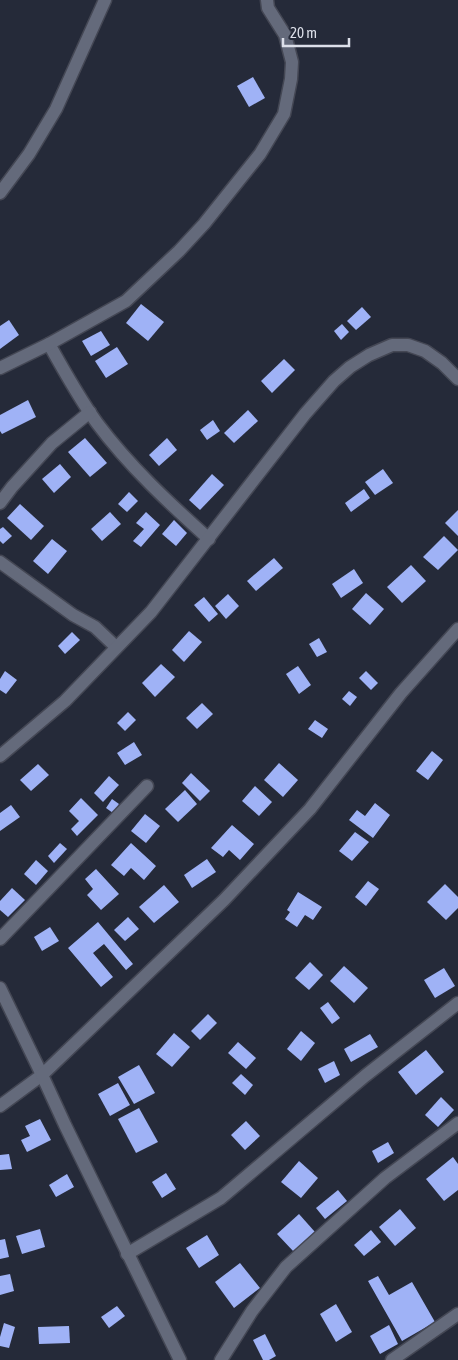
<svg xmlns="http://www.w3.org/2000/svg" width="458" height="1360" viewBox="0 0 458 1360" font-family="'Asap Condensed',sans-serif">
<rect width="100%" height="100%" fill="#252a39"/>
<g fill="#9fb2f6">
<polygon points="253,77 265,98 249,107 237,86"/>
<polygon points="141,304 164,322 148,341 126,323"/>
<polygon points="362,307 371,317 356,330 347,321"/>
<polygon points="9,320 19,335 0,349 0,326"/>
<polygon points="342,324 349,332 341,340 334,331"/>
<polygon points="101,331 110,345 91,356 82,341"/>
<polygon points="117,347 128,364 106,378 95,361"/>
<polygon points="284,359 295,370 272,393 261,381"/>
<polygon points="28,400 36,417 2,434 0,431 0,415"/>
<polygon points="248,410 258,421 234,443 224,433"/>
<polygon points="213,420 220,431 207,440 200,430"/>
<polygon points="85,438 107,463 90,477 68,452"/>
<polygon points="167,438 177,450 159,466 149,455"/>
<polygon points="60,464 71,477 54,493 42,479"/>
<polygon points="383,469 393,483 375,495 365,482"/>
<polygon points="212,474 224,485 200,510 189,500"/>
<polygon points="364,489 370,498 351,512 345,503"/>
<polygon points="129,492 138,501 127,512 118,504"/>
<polygon points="20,504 44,526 31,540 7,518"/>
<polygon points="458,510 458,536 445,523"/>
<polygon points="110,512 121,524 102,541 91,529"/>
<polygon points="146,512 160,525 141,547 133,541 144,529 136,523"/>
<polygon points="174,520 187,533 176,546 162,534"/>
<polygon points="3,527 12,536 3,544 0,541 0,529"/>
<polygon points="444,536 458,550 438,570 423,557"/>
<polygon points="52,539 67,551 48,574 33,561"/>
<polygon points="274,558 283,568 256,591 247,581"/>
<polygon points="411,565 426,581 402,603 387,587"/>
<polygon points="354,569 363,583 341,598 332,584"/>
<polygon points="366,593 384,609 370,625 352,609"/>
<polygon points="228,594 239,606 226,619 215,606"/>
<polygon points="204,597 218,614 209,622 194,605"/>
<polygon points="189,631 202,642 184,662 172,650"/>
<polygon points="72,632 80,640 65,654 58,646"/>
<polygon points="319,638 327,652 317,657 309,644"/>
<polygon points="161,664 175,677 155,697 142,683"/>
<polygon points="298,666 311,685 299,694 286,674"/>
<polygon points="5,671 17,680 6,694 0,690 0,679"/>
<polygon points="366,671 378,683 371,690 359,678"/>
<polygon points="349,691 357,697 350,706 342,699"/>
<polygon points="202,703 213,714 197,729 186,718"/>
<polygon points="128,712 136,720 125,731 117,723"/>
<polygon points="315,720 328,729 322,738 308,729"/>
<polygon points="134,742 142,755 125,765 117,753"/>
<polygon points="432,751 443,760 428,780 416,771"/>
<polygon points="279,763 298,780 283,797 264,780"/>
<polygon points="38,764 49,775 31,791 20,780"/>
<polygon points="191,773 210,791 200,801 182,783"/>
<polygon points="109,776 119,785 103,802 94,793"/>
<polygon points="255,786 272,802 259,816 242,801"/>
<polygon points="185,790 197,804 178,822 165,809"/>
<polygon points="81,798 98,815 77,836 71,829 79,821 69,811"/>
<polygon points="112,799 119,804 113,813 106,808"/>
<polygon points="375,803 390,815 373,838 349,820 357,810 365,816"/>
<polygon points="11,805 20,817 0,831 0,813"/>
<polygon points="145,814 160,826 146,843 131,831"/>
<polygon points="232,825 254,844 240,860 229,850 223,857 211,848"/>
<polygon points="355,832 369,842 352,861 339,851"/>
<polygon points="60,843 67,849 54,863 48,856"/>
<polygon points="131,843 156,866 144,880 131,868 124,876 111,865"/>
<polygon points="207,859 216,872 192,888 184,875"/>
<polygon points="36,860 48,871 36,885 24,874"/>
<polygon points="96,869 119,894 101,910 87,895 93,889 85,879"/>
<polygon points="368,881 379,889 366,906 355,897"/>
<polygon points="445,884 458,897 458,908 446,920 427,902"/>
<polygon points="164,885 179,902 154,923 139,907"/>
<polygon points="12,888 25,900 8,917 0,910 0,901"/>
<polygon points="298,892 322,907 313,920 305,915 297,927 285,919 290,912 287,910"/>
<polygon points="128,917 139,929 125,941 114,930"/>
<polygon points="98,922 133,964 126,970 104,944 93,953 113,977 101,987 68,948"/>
<polygon points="50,927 59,941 42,951 34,937"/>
<polygon points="310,962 323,975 309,990 295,978"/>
<polygon points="344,966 368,988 354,1003 330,981"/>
<polygon points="444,968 455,986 435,998 424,980"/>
<polygon points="328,1002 340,1018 332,1024 320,1008"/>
<polygon points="208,1014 217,1023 200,1040 191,1031"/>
<polygon points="301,1031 315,1043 301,1061 287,1049"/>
<polygon points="174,1033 190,1047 172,1067 156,1054"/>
<polygon points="370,1034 378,1047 351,1062 344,1049"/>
<polygon points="238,1042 256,1058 246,1069 228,1053"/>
<polygon points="426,1050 444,1072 416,1095 398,1072"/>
<polygon points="334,1061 340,1075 325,1083 318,1069"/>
<polygon points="139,1065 155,1093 134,1104 118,1077"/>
<polygon points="241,1074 253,1085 245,1095 232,1083"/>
<polygon points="118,1083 130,1105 110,1116 98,1094"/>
<polygon points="441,1097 454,1110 438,1127 425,1115"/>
<polygon points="139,1108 158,1142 136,1153 118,1119"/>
<polygon points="40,1119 51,1140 27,1152 21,1140 30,1136 25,1126"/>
<polygon points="246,1121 260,1136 245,1150 231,1135"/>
<polygon points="388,1142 394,1153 378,1163 372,1151"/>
<polygon points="9,1154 12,1169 0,1170 0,1155"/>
<polygon points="453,1157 458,1164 458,1190 444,1201 426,1179"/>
<polygon points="299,1161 318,1178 301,1198 281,1182"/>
<polygon points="166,1173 176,1189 162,1198 152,1182"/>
<polygon points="67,1174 74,1187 56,1197 49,1185"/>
<polygon points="338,1190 347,1201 325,1219 316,1208"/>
<polygon points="400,1209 416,1228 395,1246 379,1227"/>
<polygon points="299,1214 315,1232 294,1252 277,1234"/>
<polygon points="40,1229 45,1247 22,1254 16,1236"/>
<polygon points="371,1230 381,1242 364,1256 354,1245"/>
<polygon points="207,1235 219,1255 199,1268 186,1248"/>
<polygon points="5,1239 9,1257 0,1259 0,1240"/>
<polygon points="240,1263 260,1288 234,1308 215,1282"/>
<polygon points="10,1274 14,1291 0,1295 0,1276"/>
<polygon points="378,1276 389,1295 412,1282 435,1322 402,1341 368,1281"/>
<polygon points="336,1304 352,1332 336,1342 320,1314"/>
<polygon points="117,1306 125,1316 109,1328 101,1317"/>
<polygon points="4,1323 15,1327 9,1348 0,1346 0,1337"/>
<polygon points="389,1325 398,1344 380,1354 370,1336"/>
<polygon points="69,1326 70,1343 39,1344 38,1327"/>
<polygon points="265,1334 276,1356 269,1360 263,1360 253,1340"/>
</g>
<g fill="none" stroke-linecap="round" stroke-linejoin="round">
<g stroke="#444754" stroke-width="15">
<g id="street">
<polyline points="0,193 29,154 56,109 105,0"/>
<path d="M 49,344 C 64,371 79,398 97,423 C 129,466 169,503 209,539"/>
<polyline points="0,368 49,344 126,301 179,251 204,224 260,154 284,114 291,79 292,62 285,35 268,8 267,0"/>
<polyline points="0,503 12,487 52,443 90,412"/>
<polyline points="0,562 73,615 95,627 116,647"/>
<polyline points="0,756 65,701 151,612 305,414 334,381 350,367 369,355 392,345 408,345 425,351 442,363 458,379"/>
<polyline points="0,939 147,786"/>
<polyline points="0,988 42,1075 0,1106"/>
<polyline points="127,1254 221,1198 365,1076 458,1003"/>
<polyline points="180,1360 65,1125 42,1075 224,900 310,809 401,693 458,629"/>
<polyline points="221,1360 252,1311 286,1267 385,1178 458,1123"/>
<polyline points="392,1360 458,1314"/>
</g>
</g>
<use href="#street" stroke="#646a7b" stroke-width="12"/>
</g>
<path d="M283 38v8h66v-8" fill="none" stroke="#dcdfe9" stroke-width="2.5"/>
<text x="290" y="38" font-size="15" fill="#dcdfe9" stroke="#252a39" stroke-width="4" paint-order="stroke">20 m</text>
</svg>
